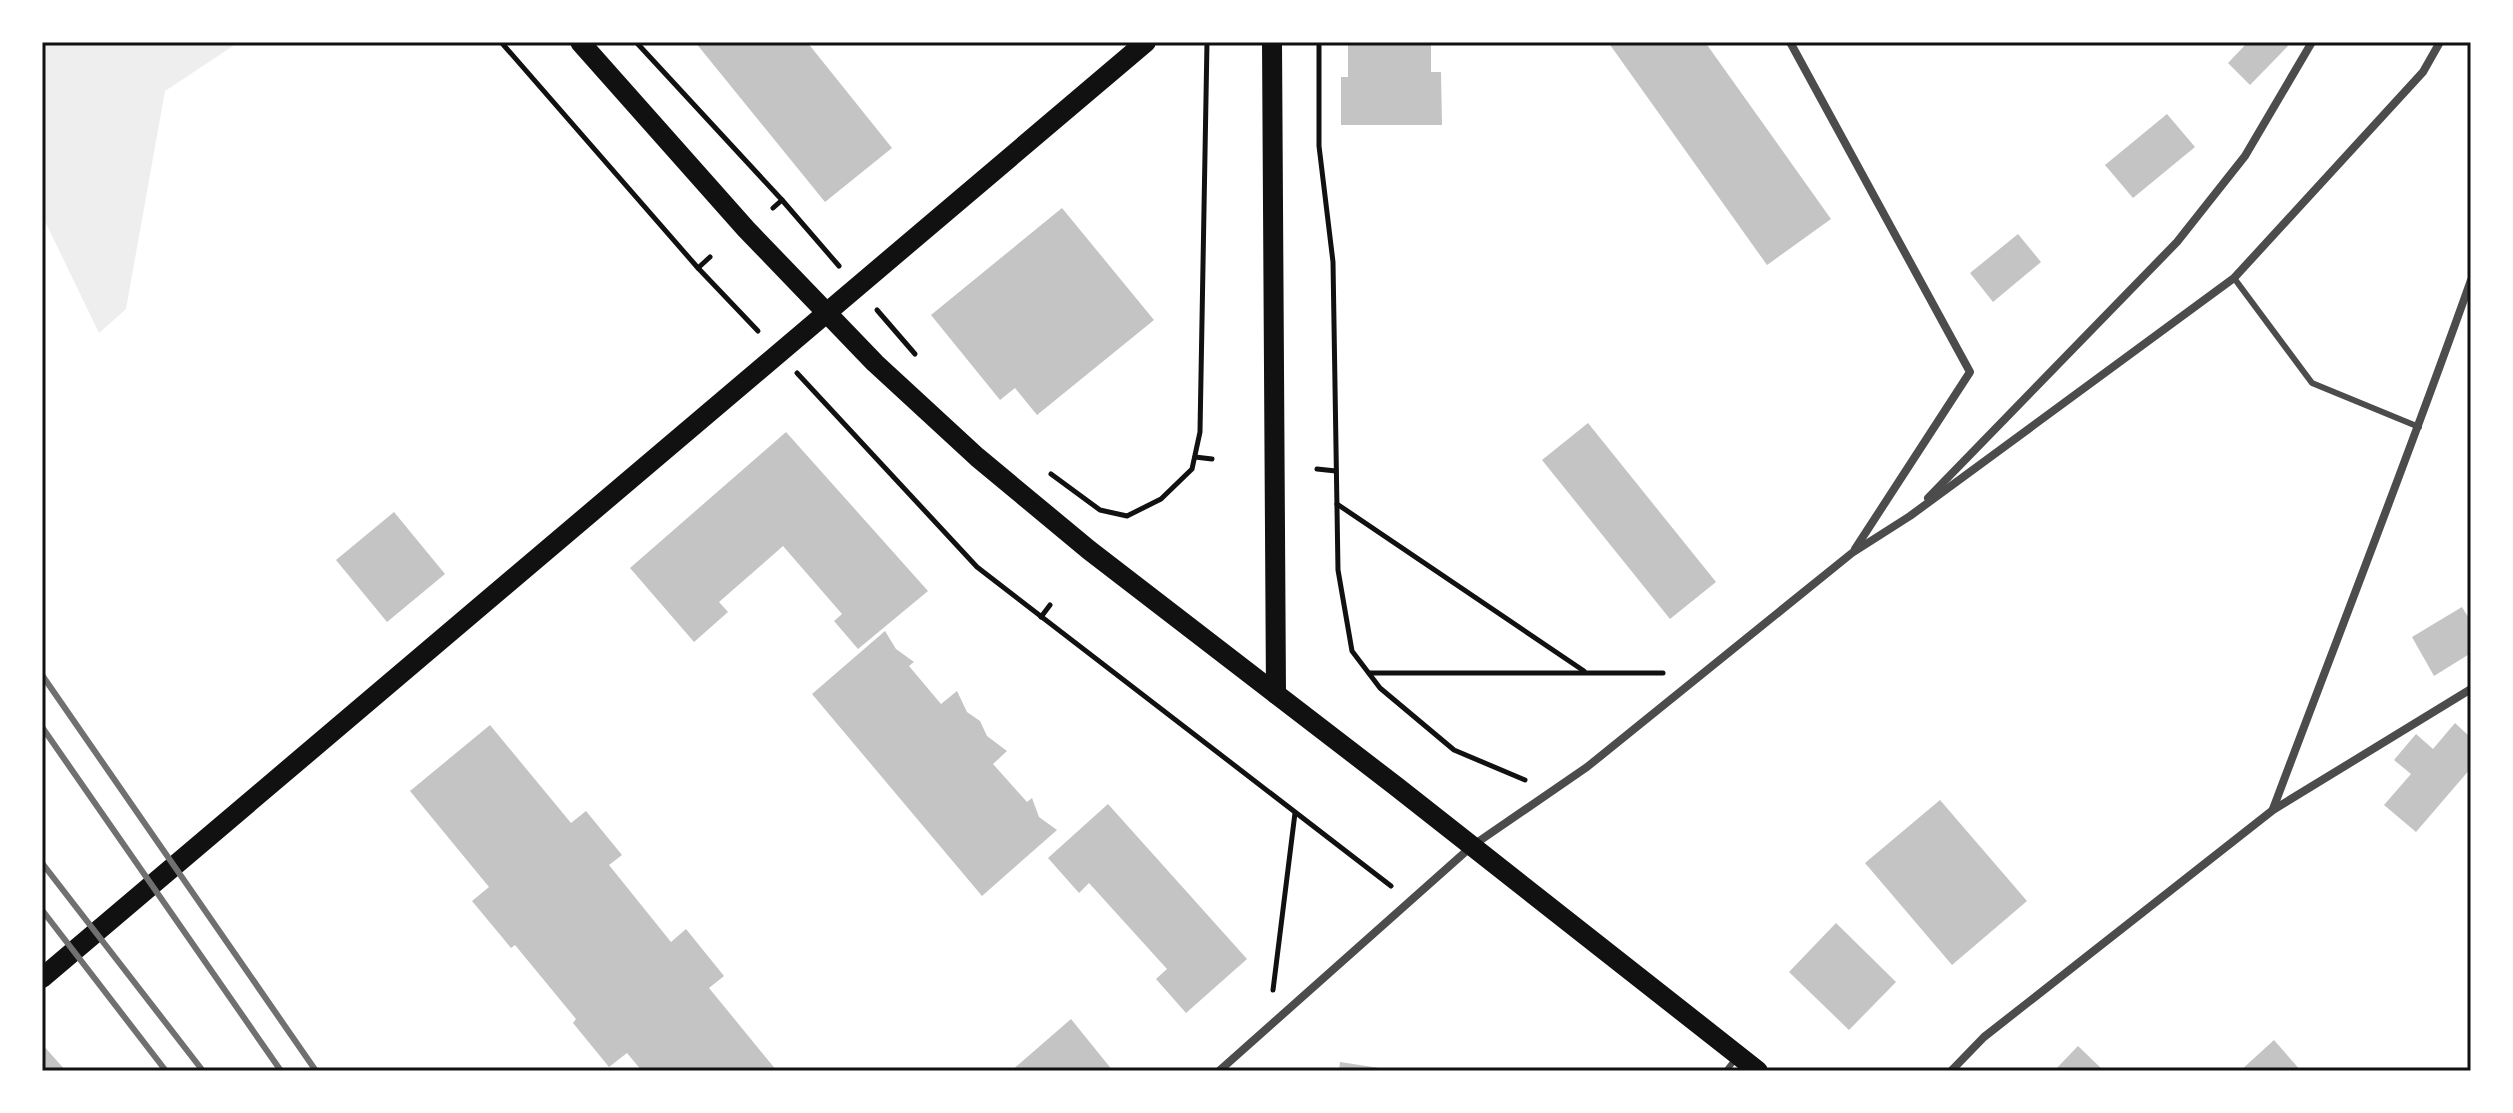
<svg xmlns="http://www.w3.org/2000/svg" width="2513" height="1113" viewBox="0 0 2513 1113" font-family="Montserrat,sans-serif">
<rect width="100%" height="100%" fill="#fff"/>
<polygon fill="#eee" points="42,42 239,42 165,91 126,309 99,333 42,215"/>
<g fill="#c4c4c4">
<polygon points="695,42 807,42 892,148 825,202"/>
<polygon points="1348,42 1431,42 1431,72 1441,72 1442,125 1341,125 1341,77 1348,77"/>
<polygon points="1608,42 1705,42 1831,219 1767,265"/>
<polygon points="2248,42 2285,42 2288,46 2250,85 2228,63"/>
<polygon points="2167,114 2195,147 2133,198 2105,165"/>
<polygon points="1062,208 1154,320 1037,415 1015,388 1000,400 931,315"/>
<polygon points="2018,234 2041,262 1993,302 1970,273"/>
<polygon points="1588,423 1716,582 1670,619 1542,460"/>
<polygon points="786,432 928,591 858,649 834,621 842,614 783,546 719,602 728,612 694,642 630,568"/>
<polygon points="394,512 445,574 387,622 336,560"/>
<polygon points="2462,607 2471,622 2471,653 2434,676 2412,637"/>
<polygon points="885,631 896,649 914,662 909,666 941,704 957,691 967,712 980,721 987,736 1007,751 993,764 1027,802 1032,798 1039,817 1057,830 982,896 812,694"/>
<polygon points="2455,723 2471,738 2471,768 2416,832 2384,805 2411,774 2394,760 2416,734 2433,749"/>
<polygon points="490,725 571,823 586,811 622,855 609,865 671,942 686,929 724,976 709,988 777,1071 642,1071 627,1053 609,1067 573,1023 576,1019 515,945 511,948 472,901 489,887 410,791"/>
<polygon points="1940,800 2027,901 1952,965 1865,863"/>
<polygon points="1108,804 1247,959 1186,1013 1156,979 1167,969 1089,883 1079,893 1048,858"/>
<polygon points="1836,923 1896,982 1849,1030 1789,972"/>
<polygon points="1071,1019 1113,1071 1011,1071"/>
<polygon points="2274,1040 2301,1071 2240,1071"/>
<polygon points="42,1044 66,1071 42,1071"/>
<polygon points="2078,1046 2104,1071 2054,1071"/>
<polygon points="1340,1062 1386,1069 1386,1071 1339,1071"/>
</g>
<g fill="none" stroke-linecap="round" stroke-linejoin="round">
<g stroke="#111" stroke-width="5">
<polyline points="501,42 698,268 710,257"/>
<polyline points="636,42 782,200 773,208"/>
<polyline points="1319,42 1319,146 1333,262 1338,570 1352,651 1380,688 1454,750 1525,780"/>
<polyline points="782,200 839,266"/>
<polyline points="698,268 758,331"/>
<polyline points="877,310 915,354"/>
<polyline points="797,373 977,567 1391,886"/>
<polyline points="1195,457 1212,459"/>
<polyline points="1317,469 1336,471"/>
<polyline points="1051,474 1100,510 1127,516 1161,499 1192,469 1200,432 1207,42"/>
<polyline points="1337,504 1584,671"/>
<polyline points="1041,617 1050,605"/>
<polyline points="1369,673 1663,673"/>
<polyline points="1273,990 1295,813"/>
</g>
<g stroke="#4c4c4c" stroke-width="6">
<polyline points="2234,278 2312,383 2419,427"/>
<polyline points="1726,1071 1737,1057"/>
</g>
<g stroke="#4c4c4c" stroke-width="8">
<polyline points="1790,42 1970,372 1855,549"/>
<polyline points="1928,498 2177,242 2245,156 2312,42"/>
<path d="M 2273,809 C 2339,633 2408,458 2471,280"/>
<polyline points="1219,1071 1472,846 1587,767 1852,553 1910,516 2234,278 2423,72 2440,42"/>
<polyline points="1951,1071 1984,1037 2273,810 2471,689"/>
</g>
<g stroke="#111" stroke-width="20">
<polyline points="580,42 746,229 875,363 977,457 1089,550 1397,787 1758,1071"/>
<polyline points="1272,42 1276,694"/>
<polyline points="42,978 1146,42"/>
</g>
<g stroke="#707070" stroke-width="6">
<polyline points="42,675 316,1071"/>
<polyline points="42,727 281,1071"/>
<polyline points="42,863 203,1071"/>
<polyline points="42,910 166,1071"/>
</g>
</g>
<rect width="2513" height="1113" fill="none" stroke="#ffffff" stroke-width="88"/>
<rect x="44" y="44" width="2425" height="1025" fill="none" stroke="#111" stroke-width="3"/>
</svg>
